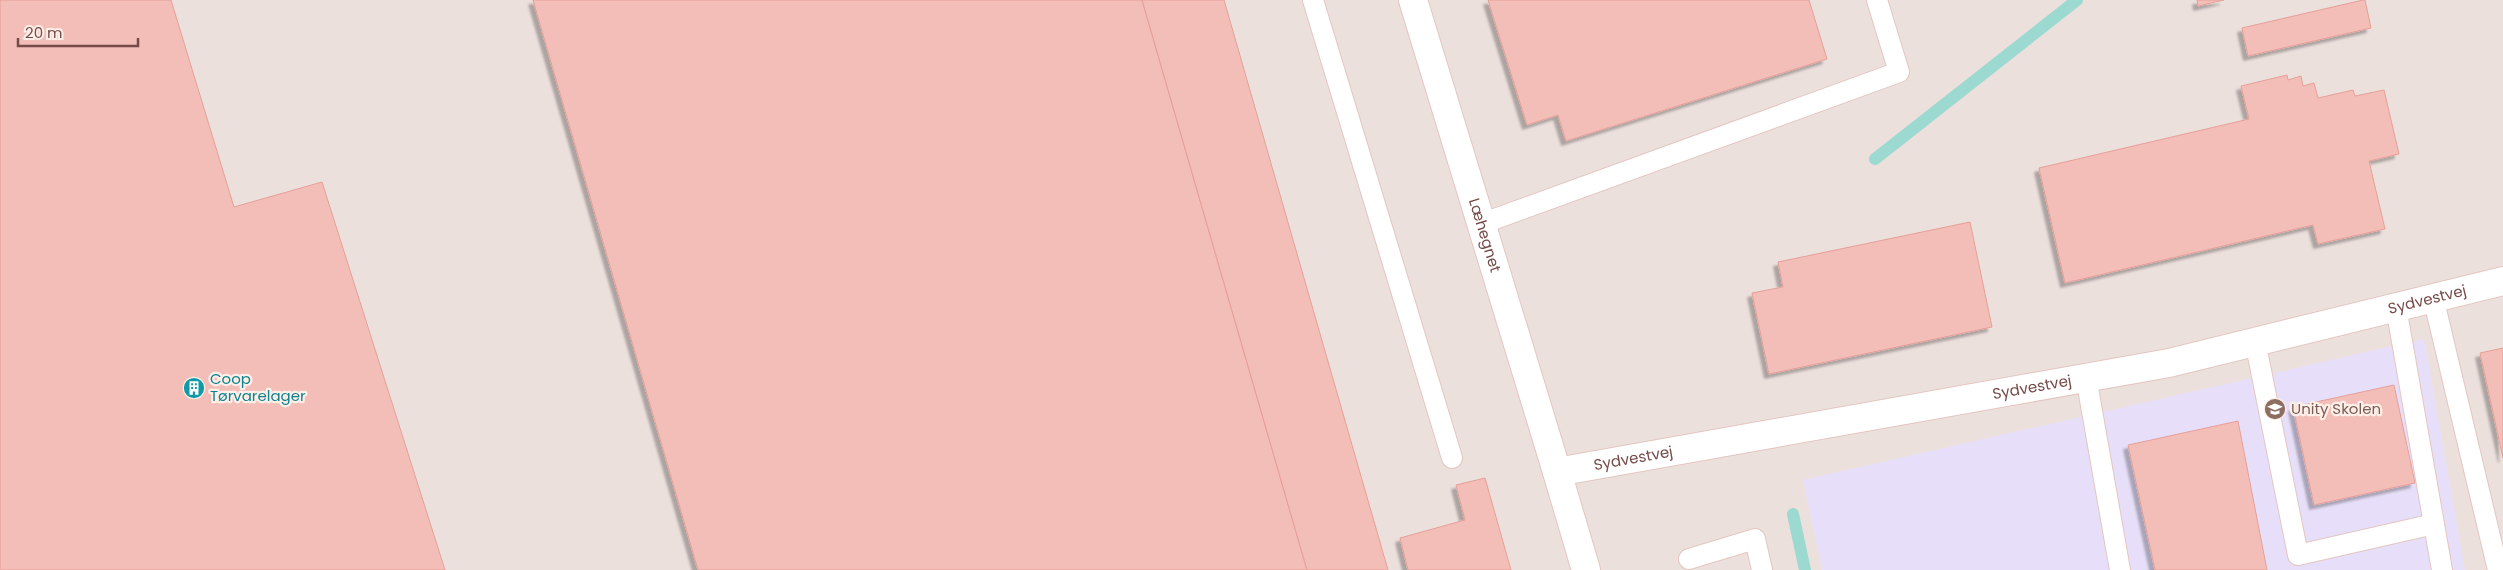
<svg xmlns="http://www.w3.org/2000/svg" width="2503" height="570" viewBox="0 0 2503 570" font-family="Poppins,sans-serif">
<defs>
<filter id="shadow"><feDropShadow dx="-4.5" dy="4.5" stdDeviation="1" flood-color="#0004"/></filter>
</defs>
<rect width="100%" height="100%" fill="#fdeae2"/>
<rect fill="#ece0dd" x="0" y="0" width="2503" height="570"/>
<polygon fill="#e7dff9" points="2424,339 2465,570 1822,570 1803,480"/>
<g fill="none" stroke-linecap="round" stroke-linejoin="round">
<g stroke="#9cd9d0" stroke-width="12">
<polyline points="1875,159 2077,0"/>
<polyline points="1793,514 1805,570"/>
</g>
</g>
<g fill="#f3beb8" stroke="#e69f98" filter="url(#shadow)">
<polygon points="0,0 171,0 234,207 322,182 445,570 0,570"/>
<polygon points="533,0 1142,0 1307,570 698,570"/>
<polygon points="1142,0 1224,0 1388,570 1307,570"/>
<polygon points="1488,0 1809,0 1827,59 1566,141 1558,115 1527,125"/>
<polygon points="2197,0 2224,0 2198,6"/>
<polygon points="2363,0 2365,0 2371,28 2248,56 2242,28"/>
<polygon points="2287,75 2288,80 2301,76 2303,86 2314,83 2318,98 2353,90 2355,96 2384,90 2399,154 2369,161 2385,229 2318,244 2313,225 2065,283 2039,168 2249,119 2241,86"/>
<polygon points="1970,222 1992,327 1769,374 1752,293 1783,287 1778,262"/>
<polygon points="2503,348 2503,458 2480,353"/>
<polygon points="2394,385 2415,483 2314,505 2293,407"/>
<polygon points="2238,421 2267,570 2155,570 2128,445"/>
<polygon points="1485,478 1511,570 1408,570 1400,538 1465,520 1456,485"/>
</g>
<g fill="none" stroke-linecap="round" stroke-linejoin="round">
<g stroke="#e3c6c0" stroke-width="22">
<g id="service">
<polyline points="1313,0 1452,458"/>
<polyline points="1481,224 1899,72 1877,0"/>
<polyline points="2433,297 2498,570"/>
<polyline points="2396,307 2442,570"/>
<polyline points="2255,341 2298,555 2434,524"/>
<polyline points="2086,377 2120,570"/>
<polyline points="1689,559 1755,539 1762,570"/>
</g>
</g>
<g stroke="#e3c6c0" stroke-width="30">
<polyline id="minor" points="1557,472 1586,570"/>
</g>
<g stroke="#e3c6c0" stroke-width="30">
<g id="tertiary">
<path id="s1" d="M 1413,0 L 1557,472 L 2169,363 L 2503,281"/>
</g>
</g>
<use href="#service" stroke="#fff" stroke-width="20"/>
<use href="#minor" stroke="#fff" stroke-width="28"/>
<use href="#tertiary" stroke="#fff" stroke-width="28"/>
</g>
<defs>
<g id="building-disc" transform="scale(1.125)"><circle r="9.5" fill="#0f9aa8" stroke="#ffefe8"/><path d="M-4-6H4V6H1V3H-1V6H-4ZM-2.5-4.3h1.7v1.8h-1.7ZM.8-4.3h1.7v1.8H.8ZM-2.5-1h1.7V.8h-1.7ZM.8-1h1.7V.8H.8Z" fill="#fff"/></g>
<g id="school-disc" transform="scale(1.125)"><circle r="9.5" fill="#8d6e63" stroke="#ffefe8"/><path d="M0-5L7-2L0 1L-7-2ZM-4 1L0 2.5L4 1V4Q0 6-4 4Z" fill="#fff"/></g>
</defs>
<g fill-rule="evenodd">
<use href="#building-disc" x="194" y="388"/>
<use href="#school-disc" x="2275" y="409"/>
</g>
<g text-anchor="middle" stroke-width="4.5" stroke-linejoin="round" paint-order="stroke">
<g font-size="15" fill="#754a48" stroke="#ffefe8">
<text dy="5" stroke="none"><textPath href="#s1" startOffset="246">Læhegnet</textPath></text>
<text dy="5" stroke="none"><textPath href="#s1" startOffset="1381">Sydvestvej</textPath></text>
<text dy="5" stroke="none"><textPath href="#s1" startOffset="976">Sydvestvej</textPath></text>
<text dy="5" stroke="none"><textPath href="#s1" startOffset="571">Sydvestvej</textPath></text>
</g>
<g font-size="15" fill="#0d838f" stroke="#ffefe8" text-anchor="start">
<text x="210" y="384">Coop<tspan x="210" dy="17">Tørvarelager</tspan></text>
</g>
<g font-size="15" fill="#785e54" stroke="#ffefe8" text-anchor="start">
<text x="2291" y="414">Unity Skolen</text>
</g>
</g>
<path d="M18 38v8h120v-8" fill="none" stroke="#754a48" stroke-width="2.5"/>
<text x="25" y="38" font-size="15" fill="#754a48" stroke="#ffefe8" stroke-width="4" paint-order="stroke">20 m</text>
</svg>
